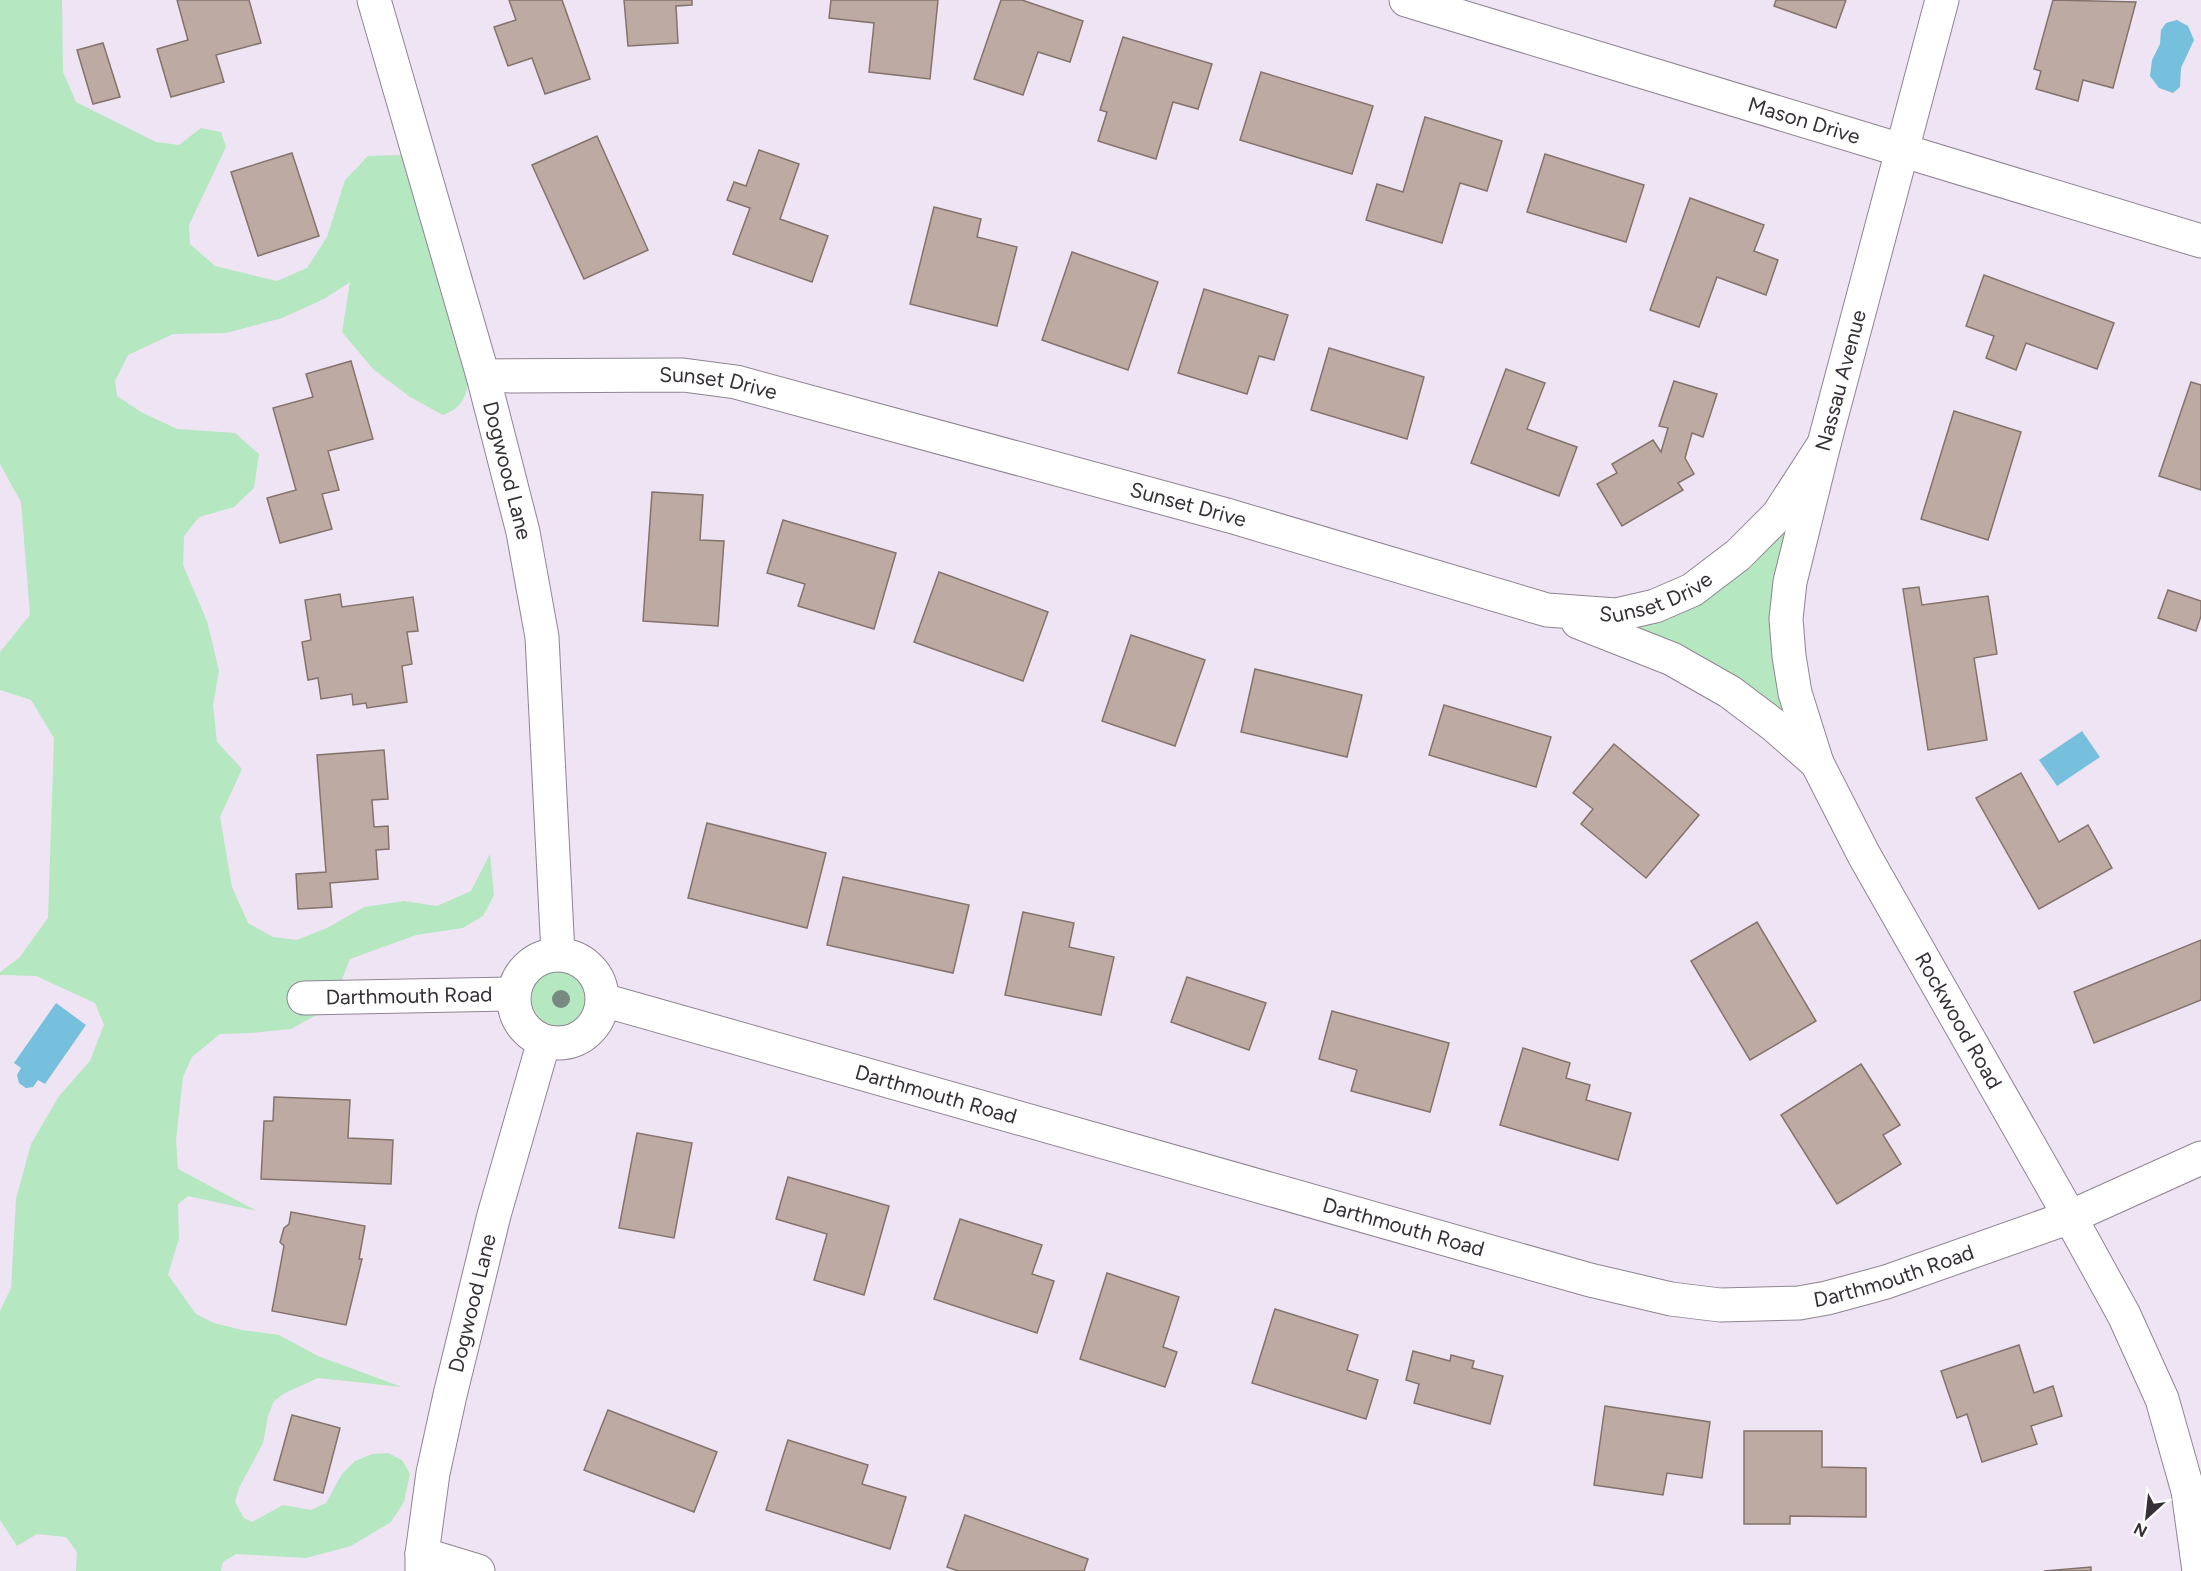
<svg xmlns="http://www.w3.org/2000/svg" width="2201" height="1571" viewBox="0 0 2201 1571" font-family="Figtree,sans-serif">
<rect width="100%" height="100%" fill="#efe4f3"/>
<g fill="#b5e7c1">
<path d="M 0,0 L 62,0 L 63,72 L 76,102 L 156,142 L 179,145 L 201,128 L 221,132 L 226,147 L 189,225 L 190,244 L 215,266 L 277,281 L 307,268 L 327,237 L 345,180 L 368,156 L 403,155 L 472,367 C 466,390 468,406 443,415 L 410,397 L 373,369 L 342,332 L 350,282 L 324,299 L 282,318 L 226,333 L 173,334 L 128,355 L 115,381 L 117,396 L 141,412 L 177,429 L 235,433 L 259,454 L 254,488 L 234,507 L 199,517 L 184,536 L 183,565 L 207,621 L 219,671 L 213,705 L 217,742 L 242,769 L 220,817 L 232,887 L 248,923 L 273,937 L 297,940 L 329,927 L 364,907 L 404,901 L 437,906 L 471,891 L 490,854 L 494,895 L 483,916 L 463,928 L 416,935 L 350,959 L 331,1007 L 291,1029 L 252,1033 L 220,1034 L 192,1057 L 183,1077 L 176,1140 L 178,1169 L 257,1211 L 188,1196 L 178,1204 L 179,1238 L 168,1275 L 196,1314 L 214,1323 L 242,1330 L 279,1335 L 318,1356 L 402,1387 L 318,1378 L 285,1393 L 274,1401 L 268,1416 L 263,1443 L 239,1488 L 235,1502 L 244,1518 L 252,1522 L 283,1505 L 311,1510 L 326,1503 L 342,1474 L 355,1461 L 372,1454 L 388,1453 L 402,1460 L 410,1474 L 404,1502 L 391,1522 L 351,1546 L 306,1558 L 236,1554 L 223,1562 L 221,1571 L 76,1571 L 77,1552 L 66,1537 L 37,1534 L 17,1546 L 0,1520 L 0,1311 L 11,1288 L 16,1199 L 31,1144 L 59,1096 L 90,1061 L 104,1025 L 95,1003 L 36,976 L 0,975 L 0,972 L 19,958 L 48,918 L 54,738 L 31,700 L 0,690 L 0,652 L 30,615 L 21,502 L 0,464 Z"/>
<polygon points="1824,444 1790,582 1817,763 1616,615 1692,590"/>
<circle cx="558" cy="999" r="44"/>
</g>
<g fill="#76c0de">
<polygon points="2177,20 2188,26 2194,40 2181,68 2180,87 2173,93 2159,88 2150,76 2152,60 2160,44 2161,30 2166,23"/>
<polygon points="2082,731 2100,757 2057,786 2039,760"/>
<polygon points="56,1003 86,1025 45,1084 38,1080 33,1087 26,1088 19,1083 17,1075 21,1068 14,1063"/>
</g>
<g fill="#bcaaa3" stroke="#84736c" stroke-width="1.5">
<polygon points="177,0 249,0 261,43 216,55 224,82 171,97 157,49 188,40"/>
<polygon points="509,0 562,0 590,79 545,94 532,58 508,66 494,27 516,20"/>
<polygon points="624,0 692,0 692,5 676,6 678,43 628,46"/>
<polygon points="831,0 938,0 930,79 869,72 874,23 829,18"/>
<polygon points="1001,0 1022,0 1083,21 1070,62 1038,52 1023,95 974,79"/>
<polygon points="1776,0 1846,0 1836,28 1774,6"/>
<polygon points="2053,0 2136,2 2113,88 2083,80 2078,101 2036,89 2041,71 2034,69"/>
<polygon points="1123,37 1212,64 1198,109 1173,102 1156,159 1098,141 1107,112 1100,110"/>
<polygon points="103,43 120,97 93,104 77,50"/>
<polygon points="1261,72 1373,106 1352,174 1240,140"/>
<polygon points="1425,117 1502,141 1487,191 1460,183 1442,243 1366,220 1377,184 1403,192"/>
<polygon points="597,136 648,250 584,279 532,165"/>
<polygon points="759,150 799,164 780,219 828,236 812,282 733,254 750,208 727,200 734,182 746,186"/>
<polygon points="292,153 319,236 258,256 231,172"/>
<polygon points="1545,154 1644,185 1626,242 1527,212"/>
<polygon points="1690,198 1764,225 1754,251 1778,260 1766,295 1717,277 1699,327 1650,310"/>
<polygon points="934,207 981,219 977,237 1017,247 997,326 910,304"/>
<polygon points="1072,252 1158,282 1128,370 1042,340"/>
<polygon points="1984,275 2114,323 2097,369 2026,343 2016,370 1986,358 1994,336 1966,326"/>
<polygon points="1204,289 1288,315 1274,360 1259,356 1247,394 1178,373"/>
<polygon points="1329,348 1424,377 1407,439 1311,410"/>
<polygon points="351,361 373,439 328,451 339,490 322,494 332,529 280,543 267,498 296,490 273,408 313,397 306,374"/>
<polygon points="1506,369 1545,383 1527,429 1577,447 1559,496 1471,463"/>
<polygon points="1674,381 1717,394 1703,437 1692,433 1685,458 1694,474 1678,483 1683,490 1622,526 1597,484 1617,473 1612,464 1653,440 1661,452 1668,428 1659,426"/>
<polygon points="2191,382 2201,385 2201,490 2159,476"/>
<polygon points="1954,411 2021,432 1988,540 1921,519"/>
<polygon points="652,492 703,495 700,540 724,541 718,626 643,621"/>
<polygon points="783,520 896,553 874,629 798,606 805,584 767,573"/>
<polygon points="939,572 1048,612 1023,681 914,642"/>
<polygon points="1919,587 1922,605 1988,596 1997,654 1974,658 1987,740 1928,750 1903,589"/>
<polygon points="2168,590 2201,601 2201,616 2196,631 2158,618"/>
<polygon points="340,594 342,607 413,597 418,631 407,632 412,664 402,666 407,702 367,708 366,703 353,705 352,694 321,699 318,678 308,680 302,642 311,640 305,600"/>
<polygon points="1131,635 1205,660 1175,746 1102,721"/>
<polygon points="1255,669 1362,695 1347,757 1241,732"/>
<polygon points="1444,705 1551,737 1536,787 1429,755"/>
<polygon points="1614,744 1699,815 1646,878 1581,824 1593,809 1573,793"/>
<polygon points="384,750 388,799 372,800 374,827 388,826 389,849 376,850 378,879 330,883 332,907 298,909 296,874 326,872 317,755"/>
<polygon points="2021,773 2059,842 2088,825 2112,868 2039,909 1976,798"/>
<polygon points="707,823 826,853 807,928 688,898"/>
<polygon points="843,877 969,905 953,973 827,945"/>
<polygon points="1023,912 1074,923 1069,947 1114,957 1101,1015 1005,995"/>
<polygon points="1757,922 1816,1021 1750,1060 1691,961"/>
<polygon points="2201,940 2201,1000 2094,1043 2074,992"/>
<polygon points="1187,977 1266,1003 1249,1050 1171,1022"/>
<polygon points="1332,1011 1449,1043 1430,1112 1351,1091 1357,1070 1319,1059"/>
<polygon points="1523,1048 1570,1063 1566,1078 1590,1085 1586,1100 1631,1113 1618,1160 1500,1125"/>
<polygon points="1861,1064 1900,1125 1883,1135 1901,1164 1837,1204 1781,1115"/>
<polygon points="274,1097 350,1100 348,1138 393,1140 391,1184 261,1179 264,1121 273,1121"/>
<polygon points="637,1133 692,1143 674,1238 619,1228"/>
<polygon points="788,1177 889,1206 864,1295 814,1280 827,1234 776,1219"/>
<polygon points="291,1212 365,1226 359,1259 362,1259 346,1325 272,1311 284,1246 280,1242 284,1228 289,1224"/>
<polygon points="960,1219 1042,1245 1032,1274 1054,1281 1037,1333 934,1299"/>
<polygon points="1107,1273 1179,1297 1163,1347 1177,1352 1165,1387 1080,1359"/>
<polygon points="1275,1309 1358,1335 1347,1370 1378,1380 1366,1419 1252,1383"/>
<polygon points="2019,1345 2034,1393 2053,1386 2062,1416 2031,1426 2037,1444 1982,1462 1967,1414 1957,1418 1941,1371"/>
<polygon points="1413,1351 1450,1361 1451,1355 1474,1361 1472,1368 1503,1376 1490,1424 1414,1403 1419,1384 1406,1380"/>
<polygon points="1605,1406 1710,1422 1702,1478 1667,1473 1663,1495 1594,1485"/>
<polygon points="608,1410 717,1452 694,1512 584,1470"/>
<polygon points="292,1415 340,1428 323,1493 274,1480"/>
<polygon points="1744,1431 1822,1431 1822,1467 1866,1468 1866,1517 1790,1516 1790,1524 1744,1524"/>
<polygon points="788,1440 868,1465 862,1484 906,1497 890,1549 766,1510"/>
<polygon points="965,1515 1088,1559 1084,1571 958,1571 947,1567"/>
<polygon points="2091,1567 2091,1571 2044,1571"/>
</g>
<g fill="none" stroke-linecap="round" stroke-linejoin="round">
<g stroke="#8f8492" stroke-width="35">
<g id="street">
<path id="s1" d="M 374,0 L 483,376 L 523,532 L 542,637 L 558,954"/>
<path id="s2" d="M 1406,0 L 2201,241"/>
<path id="s3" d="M 483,376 L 683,375 L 736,382 L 1230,516 L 1547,610 L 1616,615 L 1655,606 L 1692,590 L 1738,555 L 1778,515 L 1824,444"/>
<path id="s4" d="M 1578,622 L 1672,659 L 1730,692 L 1775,726 L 1817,763 L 1864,855 L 2070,1217 L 2124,1315 L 2162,1399 L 2188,1491 L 2199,1571"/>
<path id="s5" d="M 1817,763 L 1795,693 L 1789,656 L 1786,619 L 1790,582 L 1824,444 L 1942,0"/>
<circle cx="558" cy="999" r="44"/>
<path id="s6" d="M 304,998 L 513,994"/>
<path id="s7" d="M 603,1000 L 1590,1280 L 1671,1299 L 1720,1305 L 1799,1303 L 1827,1298 L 1886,1282 L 2070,1217 L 2201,1158"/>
<polyline points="422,1554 478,1571"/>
<path id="s8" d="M 422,1571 L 422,1554 L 433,1473 L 450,1395 L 494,1215 L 544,1041"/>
</g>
</g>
<use href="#street" stroke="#fff" stroke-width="33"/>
</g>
<circle fill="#778a81" cx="561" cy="999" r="9"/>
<g text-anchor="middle" stroke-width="4.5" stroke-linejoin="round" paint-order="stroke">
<g font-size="21" fill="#353036" stroke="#fff">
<text dy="7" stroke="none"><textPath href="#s2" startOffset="416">Mason Drive</textPath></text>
<text dy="7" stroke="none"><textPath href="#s5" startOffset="393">Nassau Avenue</textPath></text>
<text dy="7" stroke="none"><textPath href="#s3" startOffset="236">Sunset Drive</textPath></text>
<text dy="7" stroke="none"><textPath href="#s1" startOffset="489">Dogwood Lane</textPath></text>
<text dy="7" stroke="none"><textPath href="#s3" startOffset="722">Sunset Drive</textPath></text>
<text dy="7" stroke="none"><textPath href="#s3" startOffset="1208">Sunset Drive</textPath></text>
<text dy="7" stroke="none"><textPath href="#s6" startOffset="105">Darthmouth Road</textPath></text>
<text dy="7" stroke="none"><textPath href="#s4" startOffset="574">Rockwood Road</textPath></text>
<text dy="7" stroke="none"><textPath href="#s7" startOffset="346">Darthmouth Road</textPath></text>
<text dy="7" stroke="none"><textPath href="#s7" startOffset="832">Darthmouth Road</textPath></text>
<text dy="7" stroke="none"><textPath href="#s7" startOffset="1336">Darthmouth Road</textPath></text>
<text dy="7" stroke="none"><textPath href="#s8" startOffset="273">Dogwood Lane</textPath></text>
</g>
</g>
<g transform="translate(2147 1517) rotate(207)" stroke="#ffffff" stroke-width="4.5" paint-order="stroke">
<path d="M0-4.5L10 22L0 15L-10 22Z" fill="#353036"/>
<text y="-9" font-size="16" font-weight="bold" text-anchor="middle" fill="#353036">N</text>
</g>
</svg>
